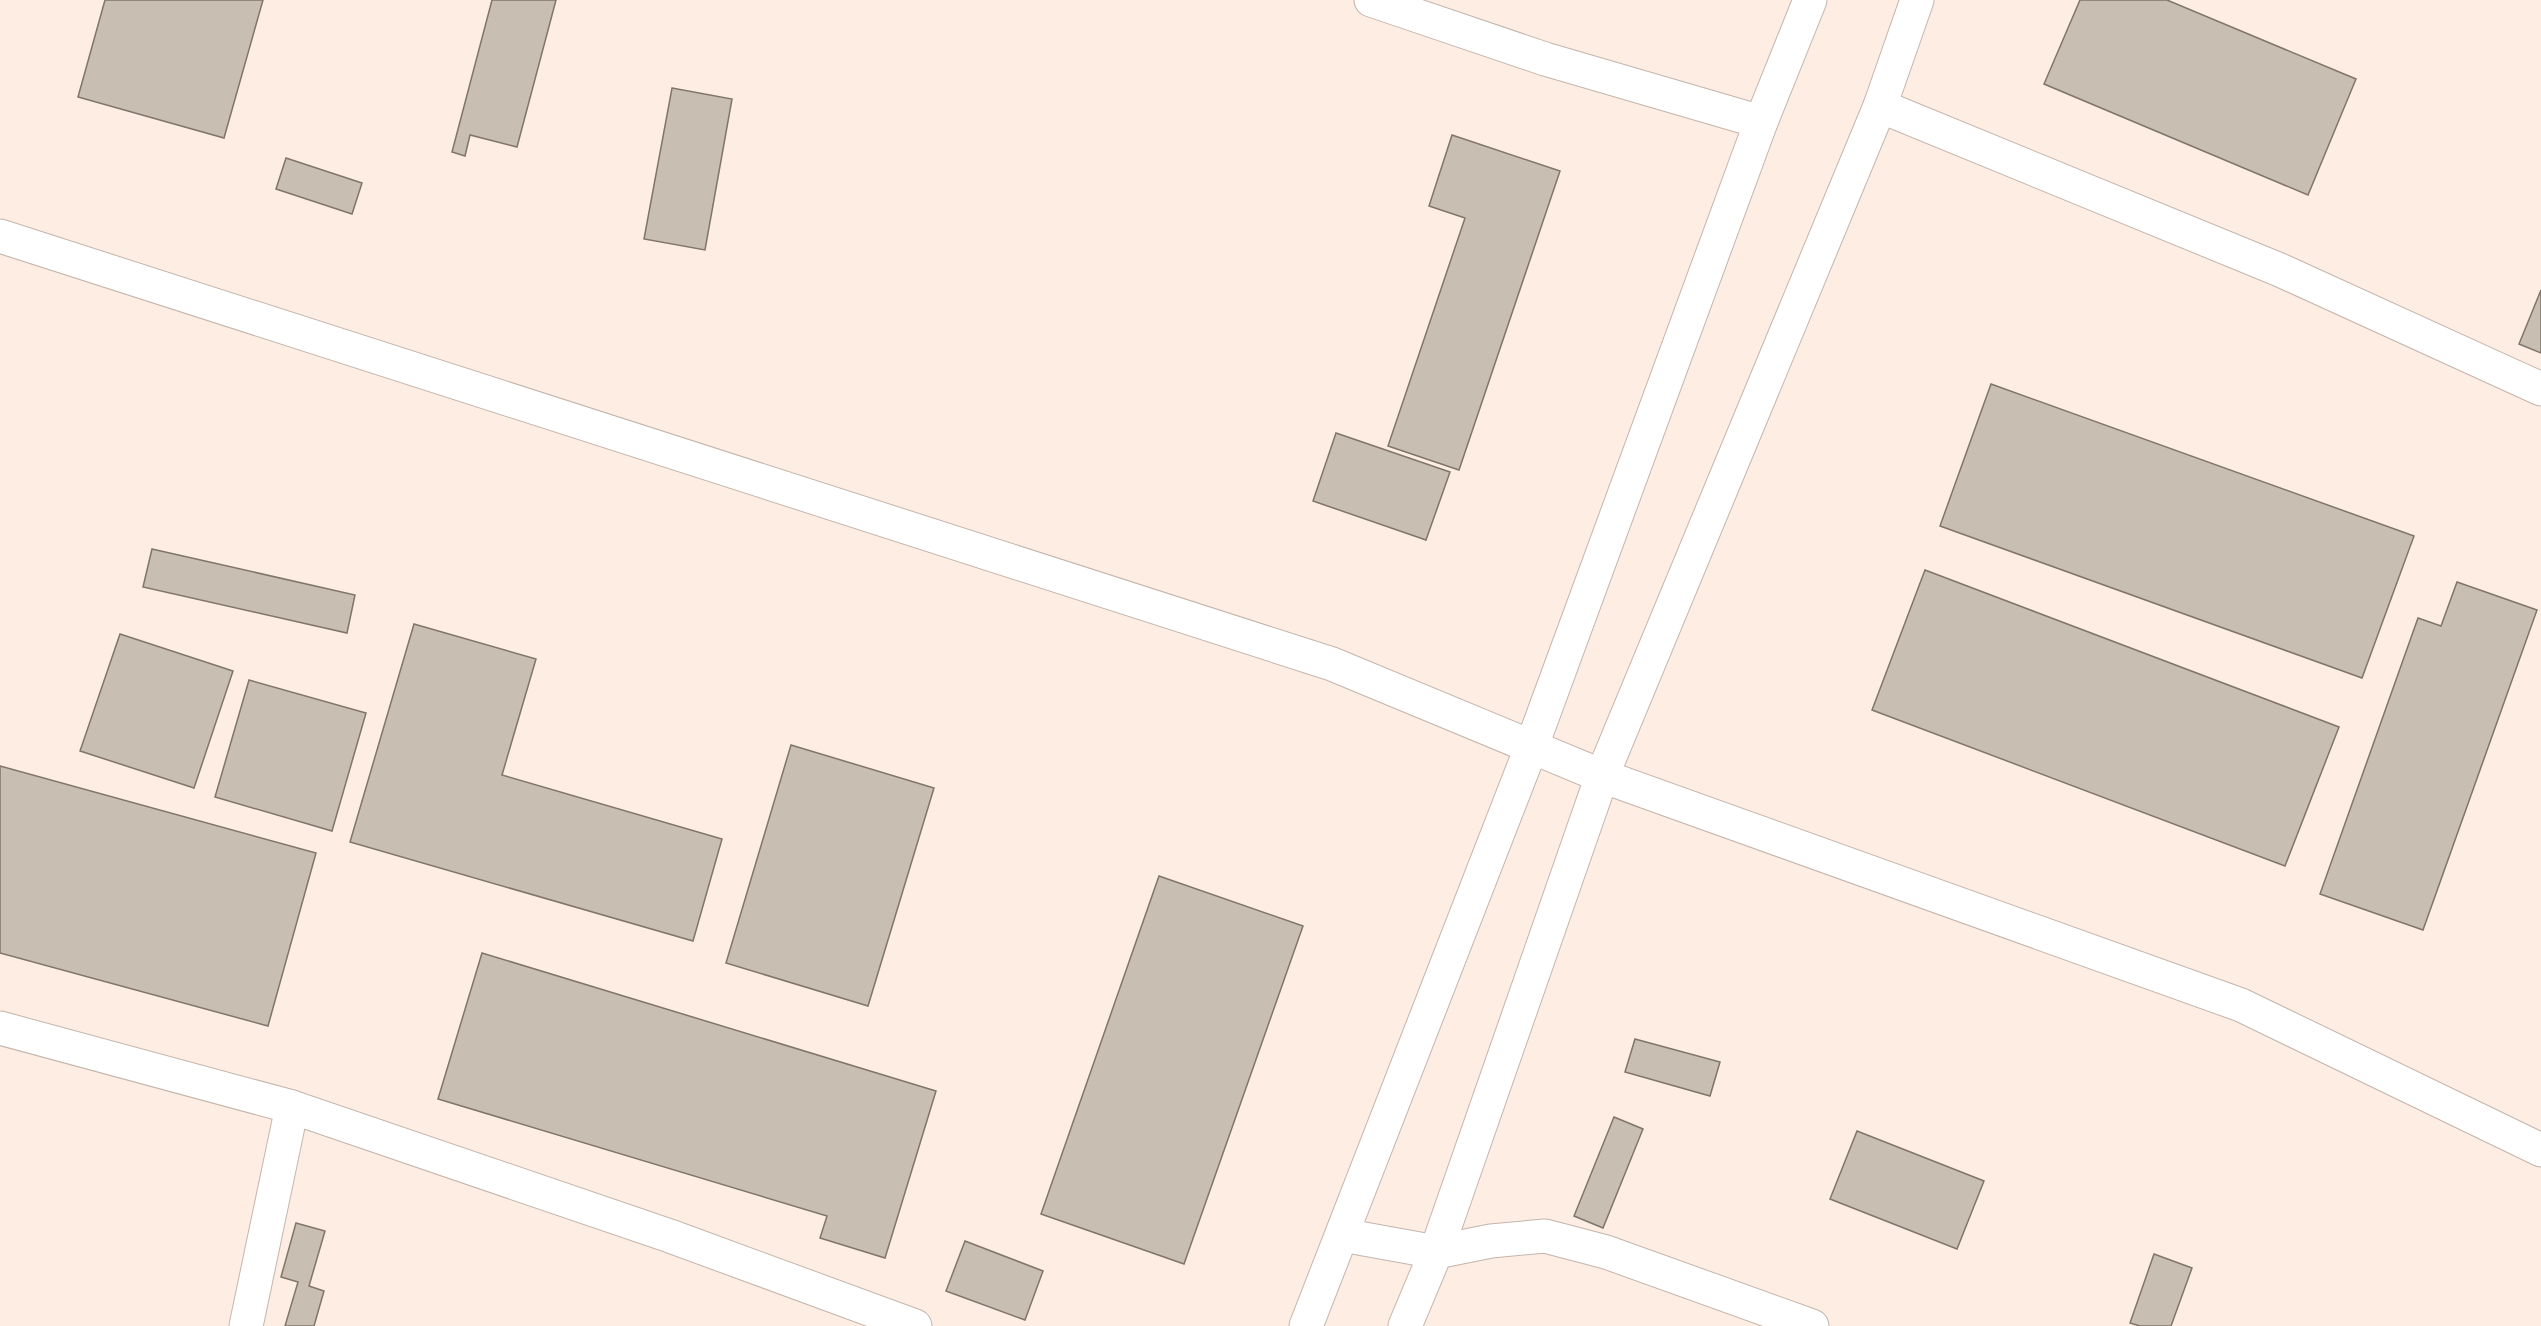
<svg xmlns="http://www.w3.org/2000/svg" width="2541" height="1326" viewBox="0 0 2541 1326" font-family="Montserrat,sans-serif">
<rect width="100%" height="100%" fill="#fdede3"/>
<g fill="#c9beb2" stroke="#80756a" stroke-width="1.5">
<polygon points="105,0 263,0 224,138 78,97"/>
<polygon points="492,0 556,0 517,147 470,135 465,156 452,152"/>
<polygon points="2080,0 2167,0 2356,79 2308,195 2044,84"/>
<polygon points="672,88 732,99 705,250 644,239"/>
<polygon points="1452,135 1560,171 1459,470 1388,446 1465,218 1429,206"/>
<polygon points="286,158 362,183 352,214 276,189"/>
<polygon points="2541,290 2541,353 2519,344"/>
<polygon points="1991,384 2414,536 2362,678 1940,526"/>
<polygon points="1336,433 1450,472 1426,540 1313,501"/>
<polygon points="152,549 355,595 347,633 143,587"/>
<polygon points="1925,570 2339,727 2285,866 1872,710"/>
<polygon points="2457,582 2537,610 2423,930 2320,894 2418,618 2441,626"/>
<polygon points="414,624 536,659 502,775 722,839 693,941 350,842"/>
<polygon points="120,634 233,671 194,788 80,751"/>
<polygon points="249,680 366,713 332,831 215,797"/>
<polygon points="791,745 934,788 868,1006 726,963"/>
<polygon points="0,766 316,853 268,1026 0,953"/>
<polygon points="1159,876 1303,926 1184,1264 1041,1214"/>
<polygon points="482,953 936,1091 885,1258 820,1238 827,1216 438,1099"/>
<polygon points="1635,1039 1720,1062 1710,1096 1625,1072"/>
<polygon points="1614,1117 1643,1129 1603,1228 1574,1216"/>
<polygon points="1857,1131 1984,1181 1957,1249 1830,1199"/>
<polygon points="296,1223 325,1231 309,1286 324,1291 314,1326 285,1326 298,1282 281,1277"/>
<polygon points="965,1241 1043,1271 1025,1320 946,1291"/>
<polygon points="2154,1254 2192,1268 2171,1326 2140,1326 2130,1323"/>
</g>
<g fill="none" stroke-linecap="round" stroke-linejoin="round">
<g stroke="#c4b5ac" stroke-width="35">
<g id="minor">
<polyline points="1371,0 1545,59 1761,122"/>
<polyline points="1880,106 2280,270 2541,389"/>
<polyline points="0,236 1332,664 1602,776 2241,1005 2541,1150"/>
<polyline points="0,1028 292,1107 670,1236 915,1326"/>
<polyline points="1342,1235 1436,1252 1491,1241 1545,1236 1606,1252 1812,1326"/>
<polyline points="246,1326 292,1107"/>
<polyline points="1306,1326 1531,748 1761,122 1810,0"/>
<polyline points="1405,1326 1436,1252 1602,776 1880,106 1917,0"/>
</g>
</g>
<use href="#minor" stroke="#fff" stroke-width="33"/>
</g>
</svg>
